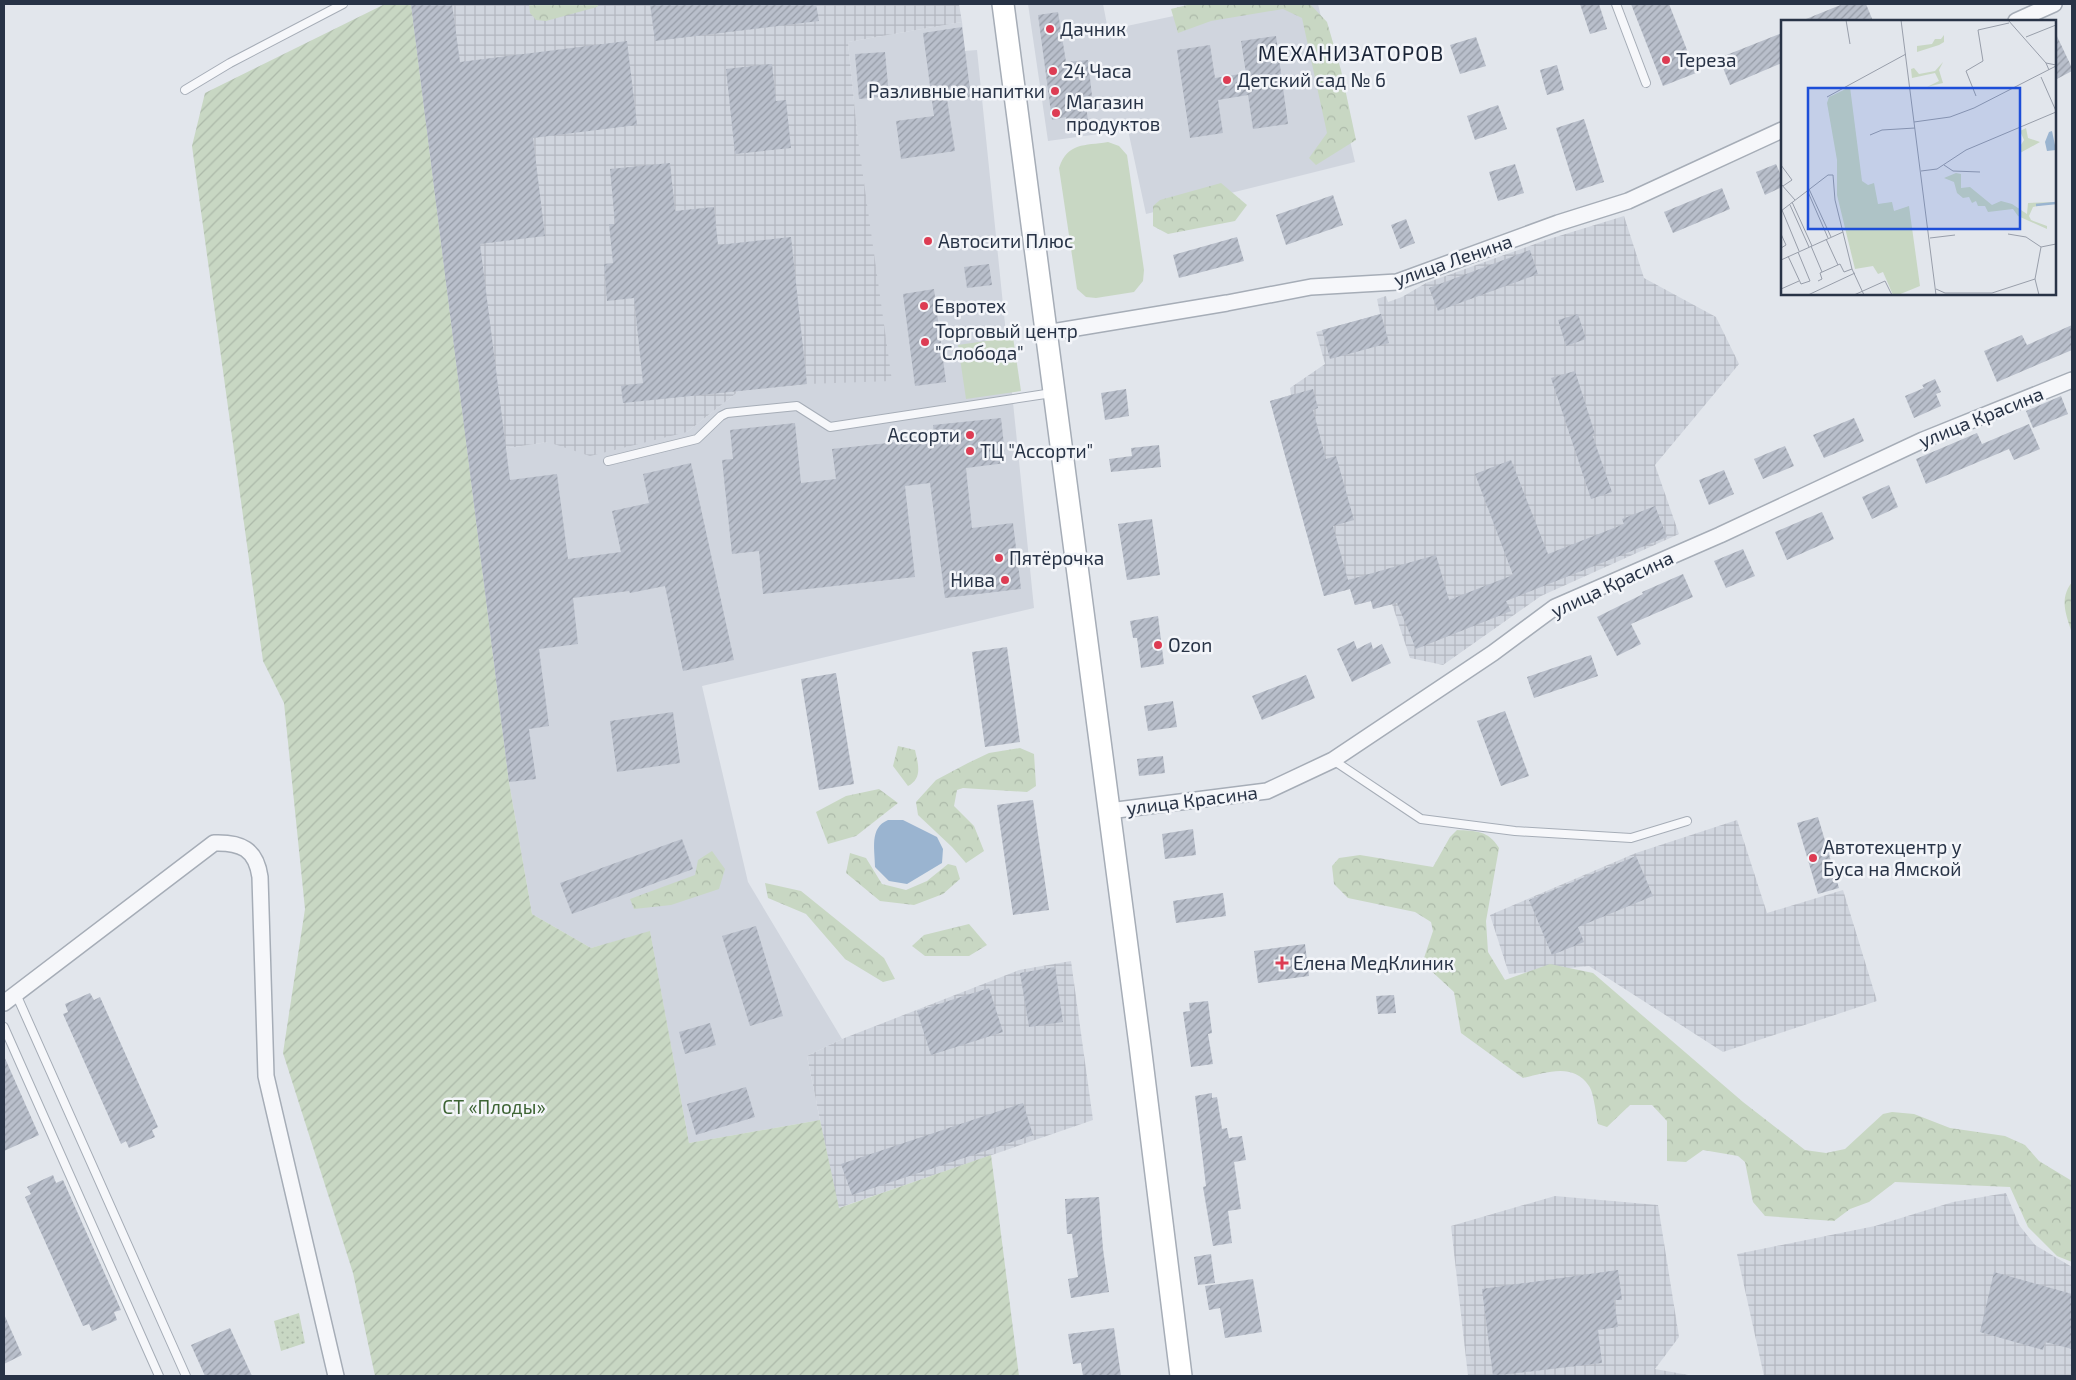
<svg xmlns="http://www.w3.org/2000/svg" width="2076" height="1380" viewBox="0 0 2076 1380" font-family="'Exo 2',sans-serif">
<defs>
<pattern id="industrial-grid" width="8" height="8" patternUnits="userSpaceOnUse" patternTransform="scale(1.25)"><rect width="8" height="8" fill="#d0d5de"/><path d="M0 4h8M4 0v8" fill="none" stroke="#b3b7c0"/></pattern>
<pattern id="forest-crowns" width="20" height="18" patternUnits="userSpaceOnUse" patternTransform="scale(1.25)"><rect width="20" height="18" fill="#c8d7c3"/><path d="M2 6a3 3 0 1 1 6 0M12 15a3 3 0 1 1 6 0" fill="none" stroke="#acb9a9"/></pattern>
<pattern id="park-dots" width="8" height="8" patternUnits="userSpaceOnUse" patternTransform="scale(1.25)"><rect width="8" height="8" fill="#c8d7c3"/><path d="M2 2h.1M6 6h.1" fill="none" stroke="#acb9a9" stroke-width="1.8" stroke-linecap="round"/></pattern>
<pattern id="garden-furrows" width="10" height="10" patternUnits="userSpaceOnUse" patternTransform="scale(1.25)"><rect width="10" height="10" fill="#c8d7c3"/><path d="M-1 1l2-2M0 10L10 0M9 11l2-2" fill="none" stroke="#acb9a9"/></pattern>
<pattern id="building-hatch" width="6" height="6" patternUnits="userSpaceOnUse" patternTransform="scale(1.25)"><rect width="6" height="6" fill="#b9bfcb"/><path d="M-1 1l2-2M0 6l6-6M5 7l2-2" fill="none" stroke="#969ca7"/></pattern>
</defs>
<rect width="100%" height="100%" fill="#e2e6ec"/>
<g fill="#d0d5de">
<polygon points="1028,4 1103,4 1108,30 1230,4 1318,4 1355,162 1146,214 1128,130 1048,141"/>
<polygon points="962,22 965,51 977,50 1034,608 702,686 748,882 842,1039 807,1056 820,1120 689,1143 650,932 591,948 532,914 509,782 467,454 548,442 687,432 739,391 807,384 858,140 848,42"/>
</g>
<g fill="url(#industrial-grid)">
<polygon points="411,4 959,4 962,22 848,42 858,140 892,381 807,384 739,391 687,432 590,456 548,442 467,454"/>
<polygon points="1624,216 1644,278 1716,317 1739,364 1655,465 1679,534 1541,596 1443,665 1410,658 1392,604 1373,609 1371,601 1355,605 1350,589 1324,596 1270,401 1291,395 1290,388 1325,364 1316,332 1380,314 1377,299 1386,296 1388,302 1402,297 1426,283 1546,240"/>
<polygon points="1737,820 1767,913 1843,890 1877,1001 1723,1052 1589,966 1509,974 1490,915 1636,853"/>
<polygon points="1071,961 1093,1120 838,1208 807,1056 842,1039 1019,970"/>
<polygon points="2006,1193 2019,1225 2035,1245 2072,1267 2072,1376 1764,1376 1737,1254 1875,1226 1953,1202"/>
<polygon points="1555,1196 1658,1205 1679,1337 1655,1369 1694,1376 1468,1376 1451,1226"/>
</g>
<g fill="#c8d7c3">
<path d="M 1108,142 L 1119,146 L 1127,155 L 1144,270 L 1143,281 L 1134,292 L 1096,298 L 1086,297 L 1077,289 L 1059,168 C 1068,142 1084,146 1108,142 Z"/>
<polygon points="1013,337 1021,391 966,399 958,345"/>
</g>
<g fill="url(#forest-crowns)">
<polygon points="529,4 599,4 597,7 546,21 536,20 530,13"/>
<polygon points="1191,4 1310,4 1327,22 1341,70 1356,140 1316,165 1309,158 1327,133 1302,18 1283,9 1211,21 1178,33 1171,9"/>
<polygon points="1221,183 1247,205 1235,221 1168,234 1153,226 1153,206 1160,200"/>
<path d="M 2072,582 L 2072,633 C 2066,614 2059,599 2072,582 Z"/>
<path d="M 898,746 L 915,750 C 918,764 923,778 908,786 L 893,766 Z"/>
<polygon points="1020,748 1034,754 1036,786 1027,792 963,788 957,790 954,806 974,826 984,851 966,863 952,847 918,815 916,802 936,780 968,763 989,753"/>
<polygon points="879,789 898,803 856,836 828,844 816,812 846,796"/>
<path d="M 1457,830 C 1476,831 1488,830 1499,848 L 1486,921 L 1488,952 L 1505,980 L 1550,964 L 1593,973 L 1743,1102 L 1805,1150 L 1826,1153 L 1845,1149 L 1883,1114 L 1892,1112 L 1914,1114 L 1950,1128 L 2005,1136 L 2025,1145 L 2039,1161 L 2072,1181 L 2072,1262 L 2057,1256 L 2028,1227 L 2010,1187 L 1895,1182 L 1869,1202 L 1850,1209 L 1834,1221 L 1765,1216 L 1753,1202 L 1745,1162 L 1738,1156 L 1703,1150 L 1686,1162 L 1667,1161 L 1667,1121 L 1652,1105 L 1630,1105 L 1607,1127 L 1598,1124 C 1596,1115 1594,1093 1589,1086 C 1573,1062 1546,1073 1523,1078 L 1461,1033 L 1454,992 L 1427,967 L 1424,958 L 1433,931 L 1431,922 L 1415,912 L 1348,898 L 1334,884 L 1332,866 L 1339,858 L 1360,855 L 1433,867 L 1450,837 Z"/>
<polygon points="712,851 725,869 719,889 671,905 634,909 630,899 695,875 698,860"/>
<polygon points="850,853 866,858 882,884 906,890 927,881 948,864 956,866 960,879 943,894 914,905 880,901 846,873"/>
<polygon points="765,883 801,891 884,958 895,979 883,982 845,959 806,914 768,898"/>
<polygon points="969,924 987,945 969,956 925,956 912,946 924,935"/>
</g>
<polygon fill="url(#park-dots)" points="299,1313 305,1343 281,1351 274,1321"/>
<polygon fill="url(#garden-furrows)" points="385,4 411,4 509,782 532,914 591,948 650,931 689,1143 820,1120 839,1208 991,1155 1019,1376 375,1376 353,1273 283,1053 305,909 284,703 263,661 192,146 205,93"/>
<path fill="#9ab4d0" d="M 888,820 L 903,820 L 937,837 L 943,849 L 942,863 L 907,884 L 889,881 L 875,867 C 875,849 869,828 888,820 Z"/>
<g fill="url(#building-hatch)">
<polygon points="411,4 452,4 460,62 627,41 637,125 533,138 545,236 480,244 510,480 557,474 568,559 621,552 612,511 649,503 643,474 691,463 734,660 683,671 665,586 630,593 629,591 573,598 578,644 539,649 549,726 529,729 536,779 509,782"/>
<polygon points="650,4 816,4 819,21 655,41"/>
<polygon points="1580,4 1599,4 1607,29 1590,34"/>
<polygon points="1631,4 1669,4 1696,73 1663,86"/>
<polygon points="1843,4 1866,4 1873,21 1801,21"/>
<polygon points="1058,12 1066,62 1088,60 1092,96 1085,97 1088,121 1067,124 1066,117 1052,120 1038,15"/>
<polygon points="962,27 971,97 947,99 955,151 901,159 896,121 934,116 923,33"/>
<polygon points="2055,32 2072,68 2072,71 2055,80"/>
<polygon points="1782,33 1782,63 1730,85 1719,58"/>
<polygon points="1276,36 1288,124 1253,129 1248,95 1218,100 1223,133 1190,138 1177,50 1210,45 1215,78 1246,73 1241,41"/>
<polygon points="1476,37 1486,66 1460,74 1450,45"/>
<polygon points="885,52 889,96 859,99 855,54"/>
<polygon points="772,64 776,101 786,100 791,148 735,154 726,69"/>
<polygon points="1557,65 1564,90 1547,95 1540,70"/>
<polygon points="1498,105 1507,129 1475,140 1467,116"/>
<polygon points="1584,119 1604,182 1576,191 1556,128"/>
<polygon points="670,163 675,211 714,207 718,245 791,237 807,384 623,403 621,386 643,383 634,298 607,301 604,264 613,263 609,224 615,224 610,169"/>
<polygon points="1515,164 1524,193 1498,201 1489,172"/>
<polygon points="1776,164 1782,178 1782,187 1765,195 1756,172"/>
<polygon points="1722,188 1730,209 1673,233 1664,212"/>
<polygon points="1333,195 1343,225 1286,245 1276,215"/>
<polygon points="1406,219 1415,243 1400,249 1391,225"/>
<polygon points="1237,237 1244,261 1179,278 1173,255"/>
<polygon points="1530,250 1538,274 1438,311 1429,288"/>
<polygon points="989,264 992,285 967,288 964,267"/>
<polygon points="934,289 946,382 915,386 903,294"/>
<polygon points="1381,314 1389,343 1330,359 1322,330"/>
<polygon points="1578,314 1586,339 1566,346 1558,320"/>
<polygon points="2072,325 2072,350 1997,382 1984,351 2022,335 2027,345"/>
<polygon points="1575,371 1595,434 1592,434 1612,492 1591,499 1551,378"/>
<polygon points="1935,379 1941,392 1936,394 1941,406 1914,418 1905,396 1924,388 1922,385"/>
<polygon points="1126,389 1129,416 1105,420 1101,393"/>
<polygon points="1313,389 1318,408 1313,410 1326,459 1336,456 1354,520 1333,526 1348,580 1436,555 1449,600 1513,575 1475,474 1511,460 1548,554 1624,524 1622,519 1655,506 1667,537 1506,601 1511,611 1416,649 1397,603 1373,609 1371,601 1355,605 1350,589 1324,596 1270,401"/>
<polygon points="2061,396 2068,414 2033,428 2026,411"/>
<polygon points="1001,418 1006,463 966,468 972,528 1013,523 1021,589 945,598 930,483 905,486 915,577 763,594 759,551 732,554 722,460 733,459 730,430 795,423 801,483 836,479 832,449 934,438 933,425"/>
<polygon points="1854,418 1864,441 1824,458 1813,435"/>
<polygon points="2029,424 2040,449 2014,460 2009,449 1926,484 1916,459 1977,433 1982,444"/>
<polygon points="1159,445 1161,467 1111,472 1109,459 1132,456 1131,448"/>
<polygon points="1785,446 1794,466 1763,479 1754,459"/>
<polygon points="1724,470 1734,494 1709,505 1699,480"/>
<polygon points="1889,485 1898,507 1872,519 1862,497"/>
<polygon points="1822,512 1834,539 1787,560 1775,532"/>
<polygon points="1152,519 1160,575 1127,580 1118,524"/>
<polygon points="1743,549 1755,576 1726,588 1714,561"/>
<polygon points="1683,574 1693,597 1631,624 1641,644 1617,656 1597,617 1643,594 1642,592"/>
<polygon points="1158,616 1164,664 1141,668 1137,638 1133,638 1130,621"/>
<polygon points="1354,641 1357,649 1371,642 1373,649 1382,644 1391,663 1352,682 1337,649"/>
<polygon points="1007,647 1020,742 985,747 972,652"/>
<polygon points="1591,655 1598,676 1534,698 1527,677"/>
<polygon points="836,673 854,784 819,790 801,679"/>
<polygon points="1306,675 1315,698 1262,720 1252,696"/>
<polygon points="1173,701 1177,727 1148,731 1144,706"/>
<polygon points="1505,711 1529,776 1501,786 1477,721"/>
<polygon points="673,712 680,763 617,772 610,721"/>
<polygon points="1163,756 1165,773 1139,776 1137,759"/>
<polygon points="1033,800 1049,910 1013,915 997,805"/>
<polygon points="1818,817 1839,888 1818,894 1797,823"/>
<polygon points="1193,829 1196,855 1165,859 1162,834"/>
<polygon points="682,839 693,869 572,914 560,883"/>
<polygon points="1636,856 1653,896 1578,927 1584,942 1552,955 1529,900"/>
<polygon points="1223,893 1226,916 1176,923 1173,901"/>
<polygon points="756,926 783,1016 750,1026 722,936"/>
<polygon points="1305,944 1309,976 1258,983 1254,951"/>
<polygon points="1055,967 1063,1022 1029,1027 1020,973"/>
<polygon points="989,988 1003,1032 931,1055 917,1011"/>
<polygon points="90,993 94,1000 100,997 158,1127 152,1130 155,1137 129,1148 126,1141 121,1144 63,1014 68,1012 65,1004"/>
<polygon points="1394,995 1396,1013 1378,1014 1376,996"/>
<polygon points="1208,1001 1212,1033 1208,1034 1213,1064 1191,1067 1183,1012 1190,1011 1189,1003"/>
<polygon points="710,1023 716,1045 685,1054 679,1032"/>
<polygon points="4,1056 39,1135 4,1151"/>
<polygon points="746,1087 755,1117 696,1135 687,1104"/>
<polygon points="1212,1093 1212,1098 1217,1097 1222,1129 1227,1128 1229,1138 1242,1136 1246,1160 1234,1162 1241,1209 1228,1211 1232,1243 1213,1246 1203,1187 1206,1186 1195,1096"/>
<polygon points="1023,1103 1033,1135 852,1195 841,1164"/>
<polygon points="53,1175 56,1183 63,1180 121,1310 114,1312 117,1320 92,1331 89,1324 83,1326 25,1197 31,1194 27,1187"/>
<polygon points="1099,1197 1103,1249 1109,1292 1071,1298 1068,1279 1078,1277 1072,1234 1067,1234 1065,1199"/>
<polygon points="1211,1254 1215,1283 1198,1285 1194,1257"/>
<polygon points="1618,1270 1622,1300 1614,1300 1618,1327 1598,1330 1602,1363 1493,1376 1482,1289"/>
<polygon points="1994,1272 2072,1294 2072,1349 2045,1342 2043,1350 1980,1332"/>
<polygon points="1253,1279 1262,1332 1225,1338 1220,1308 1209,1310 1205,1286"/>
<polygon points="4,1314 22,1355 4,1364"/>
<polygon points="230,1328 252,1376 205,1376 191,1345"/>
<polygon points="1114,1328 1121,1376 1083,1376 1081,1363 1073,1364 1068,1334"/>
</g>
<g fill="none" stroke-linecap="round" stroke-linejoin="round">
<g stroke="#a6adb7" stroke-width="10">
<g id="lane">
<polyline points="1616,4 1646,83"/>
<polyline points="185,90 230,63 343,4"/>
<polyline points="608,461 697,439 721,416 727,413 797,406 830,427 1052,393"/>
<polyline points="1333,760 1421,819 1515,831 1631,838 1687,821"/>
<polyline points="16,994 186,1376"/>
<polyline points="4,1027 159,1376"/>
</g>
</g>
<g stroke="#a6adb7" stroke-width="18">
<g id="street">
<polyline points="2016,21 2054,4"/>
<polyline points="1046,333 1227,303 1311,287 1397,282 1558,223 1628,201 1782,130"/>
<polyline points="1109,811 1267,791 1333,760 1493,653 1555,607 1720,535 1923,440 2072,380"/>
<path d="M 4,1003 L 214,843 C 241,842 256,849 260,877 L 266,1076 L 336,1376"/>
</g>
</g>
<g stroke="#a6adb7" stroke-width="24">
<polyline id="secondary" points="1003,4 1140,1045 1181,1376"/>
</g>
<use href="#lane" stroke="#f6f7fa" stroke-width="8"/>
<use href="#street" stroke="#f6f7fa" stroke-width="15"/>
<use href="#secondary" stroke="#fff" stroke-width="21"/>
</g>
<g fill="#dd3c53" stroke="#f3f5f9" stroke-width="2">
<circle cx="1050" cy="29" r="5"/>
<circle cx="1666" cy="60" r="5"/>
<circle cx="1053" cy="71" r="5"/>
<circle cx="1227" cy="80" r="5"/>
<circle cx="1055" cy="91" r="5"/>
<circle cx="1056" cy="113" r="5"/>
<circle cx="928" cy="241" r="5"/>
<circle cx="924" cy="306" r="5"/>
<circle cx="925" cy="342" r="5"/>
<circle cx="970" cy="435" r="5"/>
<circle cx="970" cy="451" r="5"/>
<circle cx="999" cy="558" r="5"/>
<circle cx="1005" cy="580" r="5"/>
<circle cx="1158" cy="645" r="5"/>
<circle cx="1813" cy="858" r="5"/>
<path d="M1279.5 955.5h5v5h5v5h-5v5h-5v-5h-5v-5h5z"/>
</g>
<g text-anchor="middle" stroke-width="5" stroke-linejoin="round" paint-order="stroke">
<g font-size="19" fill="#283346" stroke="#f3f5f9" text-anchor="start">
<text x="1060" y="36">Дачник</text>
<text x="1676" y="67">Тереза</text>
<text x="1063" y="78">24 Часа</text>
<text x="1237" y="87">Детский сад № 6</text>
<text x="1045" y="98" text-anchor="end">Разливные напитки</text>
<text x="1066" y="109">Магазин<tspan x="1066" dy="22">продуктов</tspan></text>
<text x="938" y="248">Автосити Плюс</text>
<text x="934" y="313">Евротех</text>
<text x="935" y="338">Торговый центр<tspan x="935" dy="22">"Слобода"</tspan></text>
<text x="960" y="442" text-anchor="end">Ассорти</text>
<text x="980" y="458">ТЦ "Ассорти"</text>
<text x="1009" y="565">Пятёрочка</text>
<text x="995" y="587" text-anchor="end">Нива</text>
<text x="1168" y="652">Ozon</text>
<text x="1823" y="854">Автотехцентр у<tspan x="1823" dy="22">Буса на Ямской</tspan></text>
<text x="1293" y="970">Елена МедКлиник</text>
</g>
<g font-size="19" fill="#283346" stroke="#f3f5f9">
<text transform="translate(1453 260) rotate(-19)" y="7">улица Ленина</text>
<text transform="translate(1981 417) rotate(-22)" y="7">улица Красина</text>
<text transform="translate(1612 584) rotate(-25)" y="7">улица Красина</text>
<text transform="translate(1192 800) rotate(-7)" y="7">улица Красина</text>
</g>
<g font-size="19" fill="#3d6434" stroke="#f3f5f9">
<text x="494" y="1114">СТ «Плоды»</text>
</g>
<g font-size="21" letter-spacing="1" fill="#1a2437" stroke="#f3f5f9">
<text x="1351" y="61">МЕХАНИЗАТОРОВ</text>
</g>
</g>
<g transform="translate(1781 20)">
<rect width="275" height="275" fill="#e2e6ec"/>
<path d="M 163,15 L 163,22 L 158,25 L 136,32 L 136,26 L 151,24 L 154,19 L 160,19 ZM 162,42 L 158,50 L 162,63 L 146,67 L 158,61 L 154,53 L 131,58 L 130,49 L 133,48 L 138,54 L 154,51 ZM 245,108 L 247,118 L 259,122 L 239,133 L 238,128 L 243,120 L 239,111 ZM 175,153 L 180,154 L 180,168 L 189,167 L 211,185 L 220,181 L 231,184 L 246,194 L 247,183 L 275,182 L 252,187 L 248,196 L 250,200 L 266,206 L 266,209 L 237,196 L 232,189 L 207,192 L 204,186 L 197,186 L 195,181 L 191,183 L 188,177 L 182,178 L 176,173 L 173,162 L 163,158 Z" fill="#c8d7c3"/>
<path d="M 69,67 L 81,161 L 87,165 L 93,163 L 97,184 L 111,182 L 113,191 L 128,186 L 139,266 L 117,275 L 112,275 L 102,252 L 97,254 L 92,246 L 74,249 L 56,175 L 56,140 L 46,83 L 48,77 Z" fill="#c8d7c3"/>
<path d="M 271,111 L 275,130 L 266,131 L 264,122 L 268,112 Z" fill="#9ab4d0"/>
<path fill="none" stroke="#9ab4d0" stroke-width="2.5" d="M 255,185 L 275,183"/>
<path fill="none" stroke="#989eaa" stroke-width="1" d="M 65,0 L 69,24M 120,0 L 155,275M 227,0 L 265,43M 245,17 L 275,5M 268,50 L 265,43 L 275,45M 260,57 L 275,91M 195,76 L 185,51 L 202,41 L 197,10 L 228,3M 46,77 L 125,34M 133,102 L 169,97 L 193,88 L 275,46M 89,115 L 101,110 L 134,108M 0,145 L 11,160 L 2,166M 163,145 L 172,151 L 199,152M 140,151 L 156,149 L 185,130 L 275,92M 0,164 L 14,180M 28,169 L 50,217M 27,172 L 47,218M 11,182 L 31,226M 9,185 L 28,227M 1,190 L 18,231M 0,191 L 47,155 L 52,155 L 54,180 L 71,249 L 83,275M 0,214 L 5,225 L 0,228M 227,214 L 245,217 L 260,227M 149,218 L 174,215M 45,219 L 57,245M 30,226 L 41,252M 260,227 L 275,224M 7,236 L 20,264 L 29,261 L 17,232M 0,240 L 62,212M 37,261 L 41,259 L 39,253 L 59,244 L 63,252 L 71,249M 0,269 L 18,261M 155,269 L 164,273 L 211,273 L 254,259M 27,275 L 74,253M 73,275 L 104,261 L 111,275M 258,275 L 254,259 L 260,227"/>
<path fill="#1d4ed8" fill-opacity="0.15" stroke="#1d4ed8" stroke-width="2.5" d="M 27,68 L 239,68 L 239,209 L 27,209 Z"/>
<rect width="275" height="275" fill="none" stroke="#283346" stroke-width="2.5"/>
</g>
<rect width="2076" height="1380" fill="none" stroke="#283346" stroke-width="10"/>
</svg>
